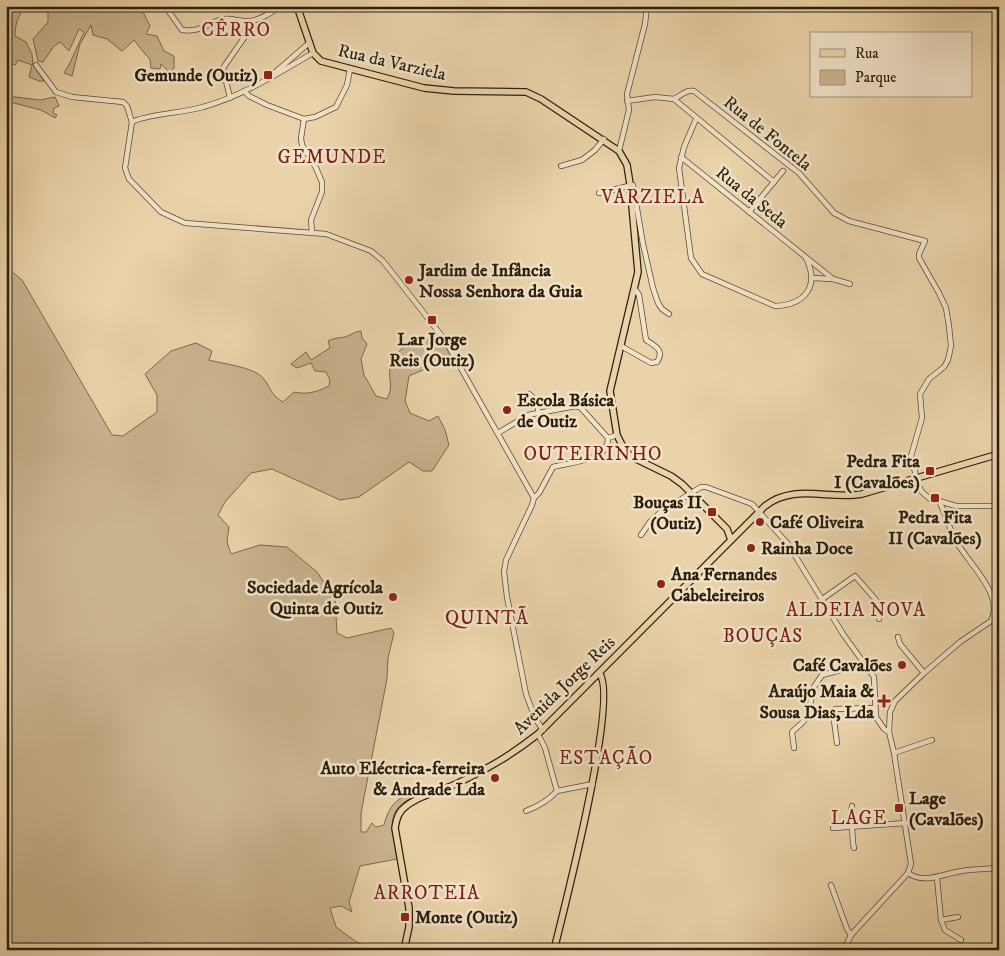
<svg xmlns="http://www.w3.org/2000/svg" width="1005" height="956" viewBox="0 0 1005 956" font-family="'IM FELL DW Pica',serif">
<rect width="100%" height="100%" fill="#ead3aa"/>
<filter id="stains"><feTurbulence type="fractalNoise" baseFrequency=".004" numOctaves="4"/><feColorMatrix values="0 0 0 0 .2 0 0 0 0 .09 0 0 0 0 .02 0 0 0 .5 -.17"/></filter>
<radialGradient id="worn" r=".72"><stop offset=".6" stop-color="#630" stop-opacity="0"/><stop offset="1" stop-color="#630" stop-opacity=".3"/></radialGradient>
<g fill="#cab48f" stroke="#7a694e">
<path d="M 6,6 L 25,6 C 18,16 15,25 15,36 L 26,42 L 32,54 L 33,65 L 44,81 L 39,81 L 29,77 L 32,65 L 18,60 L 15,65 L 10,63 L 12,58 L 6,56 Z"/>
<polygon points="46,6 93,6 100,9 100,11 103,12 104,10 111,12 113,6 140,6 150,26 146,34 157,36 164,51 174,56 174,68 170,73 161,64 160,69 151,68 150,59 145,54 134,40 122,51 107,39 93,35 91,25 80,44 72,76 64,73 69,65 84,32 79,29 69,51 60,42 54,46 43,62 38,61 33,39 48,22 48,8"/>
<polygon points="6,96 40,100 55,97 59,106 54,108 53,113 57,115 55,118 41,110 6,101"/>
<path d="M 6,267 L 22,280 L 112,435 L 123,436 L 157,412 L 157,395 L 145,374 L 171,351 L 196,343 L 212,351 L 209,360 C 223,364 254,367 263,378 C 271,387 270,395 283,402 L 294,392 C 307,395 317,392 329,386 L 330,380 L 326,372 L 315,371 L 311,363 L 297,368 L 291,364 L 306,352 L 311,360 L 330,348 L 328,341 C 333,338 339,338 345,337 C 351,335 354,332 361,331 L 362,338 L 367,344 L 361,359 L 364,375 L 376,396 L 387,399 C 394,386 388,380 390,368 C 392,357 404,346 412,339 L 428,340 L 440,337 L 453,357 L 409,376 L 405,401 L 410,413 L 429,421 L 438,416 L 445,430 L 449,445 L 432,471 L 423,471 L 409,462 L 359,497 L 340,500 L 272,469 L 251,473 L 225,502 L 218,515 L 229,527 L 227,542 L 231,554 L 260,545 L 287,547 L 317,572 L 335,599 L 337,633 L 347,638 L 391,628 L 394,633 L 388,658 L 387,679 L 361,813 L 361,832 L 366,832 L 372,823 L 376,827 L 384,825 C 390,800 404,793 428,789 L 427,793 C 383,805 392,821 397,859 L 360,866 L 349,902 L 352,912 L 341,906 L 330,908 L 336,927 L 355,941 L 374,950 L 305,950 L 303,948 L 294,950 L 154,950 L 148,942 L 112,950 L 100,950 L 77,945 L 74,950 L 6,950 Z"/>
</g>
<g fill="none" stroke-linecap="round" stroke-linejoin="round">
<polyline stroke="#77654a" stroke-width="1" points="992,380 999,371"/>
<g stroke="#5b4b34" stroke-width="6">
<g id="minor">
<path d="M 165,6 L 182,30 C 199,32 204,26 219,20 C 227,16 240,22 250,21 C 261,20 272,12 281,6"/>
<path d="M 313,53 C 278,73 243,96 203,107 C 184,113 146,114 132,122 L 125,168 L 129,179 L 161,212 L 185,223 L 326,234 L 371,251 L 383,261 L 445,340 L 534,498"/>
<polyline points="36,65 56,92 72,97 123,102 127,106 132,122"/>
<polyline points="272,75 309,43"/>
<polyline points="244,91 249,96 267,105 304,119 315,117 336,107 347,85 350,69"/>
<polyline points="230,98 223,68 246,35 250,21"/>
<path d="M 674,99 C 681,96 686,89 694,91 L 799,173 L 834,213 L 849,221 L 925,241 L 919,254 L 919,258 L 939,293 L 946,308 L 949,326 L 951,346 L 948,360 L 944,367 L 929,379 L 920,394 L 922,418 L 911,456 L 918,484 L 922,492 L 930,499 L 939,501 C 945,513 949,526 954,538 C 966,561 1005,594 991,621 L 960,642 L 924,673 L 895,701 L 890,712 L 889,732 L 894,753 L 911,864 L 908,873 L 851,935 L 844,950"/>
<polyline points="674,99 774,182"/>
<polyline points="627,101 655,97 674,99"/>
<polyline points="304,119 301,138 302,145 316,168 322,182 322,192 311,220 312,232"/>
<path d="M 696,119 L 684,147 L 679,168 L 691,258 L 702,274 L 775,306 C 805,305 820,286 806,258"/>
<polyline points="619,151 629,110 627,94 645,24 647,6"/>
<polyline points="681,157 833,279 850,284"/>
<polyline points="561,166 582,160 595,150 604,139"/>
<polyline points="599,193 633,185 643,244 653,288 658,303 662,309 669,314"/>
<polyline points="749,212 783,171"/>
<polyline points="812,278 833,279"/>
<path d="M 621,346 L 651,363 L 657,362 C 665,350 655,346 646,340 L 639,295 L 635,289"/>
<polyline points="538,413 576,406 581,408 608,438"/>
<polyline points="498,433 528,415 538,413 538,402 529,394"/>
<polyline points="534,498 532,505 506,560 504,572 507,597 526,694 535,718 543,730"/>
<path d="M 534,498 L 539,493 L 553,467 C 568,462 609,462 608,438 L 617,435"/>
<polyline points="939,501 956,506 999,506"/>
<polyline points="641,535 650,522 662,511 701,487 706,487 752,504 788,544 843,634 874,677 876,717 884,729 889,732"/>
<polyline points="821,600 855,576 876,600 879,605 879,619"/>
<polyline points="994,617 999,626"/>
<polyline points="898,637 900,644 924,673"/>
<polyline points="538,734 545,748 557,791 593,784"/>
<polyline points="837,743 833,713 835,709 874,708"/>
<polyline points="794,748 792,732 803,722 808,714 814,687 822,675 864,664"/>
<polyline points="894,753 932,740"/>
<polyline points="852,806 851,811 853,843 854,848"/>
<path d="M 526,811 C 539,806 548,801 557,791"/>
<polyline points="833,828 906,823"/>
<path d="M 908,873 C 925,885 944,873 962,871 C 974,869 987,869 999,868"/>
<polyline points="937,878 941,920 945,930 961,940"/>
<polyline points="831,885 847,929 851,935"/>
<polyline points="941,920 958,917"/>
<polyline points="555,945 564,950"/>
</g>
</g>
<g stroke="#2b1e0c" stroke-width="8">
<g id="major">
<polyline points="297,6 313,53 321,61 424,88 454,91 526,92 541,99 619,151 627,165 630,184 638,272 610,391 617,435 625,451 632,457 671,476 682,484 727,529 731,540"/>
<path d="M 404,950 L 409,927 L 409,908 L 395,828 C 396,820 398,812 405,807 C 419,795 441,791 458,783 C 486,770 514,753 538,734 L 765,506 C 794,483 829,500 862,494 L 999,454"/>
<path d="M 554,950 C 563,913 620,694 599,673"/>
</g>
</g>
<use href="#minor" stroke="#f1e2c8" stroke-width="4.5"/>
<use href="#major" stroke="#ead3aa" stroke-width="5.5"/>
</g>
<g fill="#8f2418" stroke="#f1e2c8" stroke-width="2">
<rect x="263" y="70" width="10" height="10" rx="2.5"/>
<circle cx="409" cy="280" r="5"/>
<rect x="427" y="315" width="10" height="10" rx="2.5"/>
<circle cx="507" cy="410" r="5"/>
<rect x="925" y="466" width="10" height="10" rx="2.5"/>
<rect x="930" y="493" width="10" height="10" rx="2.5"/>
<rect x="707" y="507" width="10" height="10" rx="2.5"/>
<circle cx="760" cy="522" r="5"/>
<circle cx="751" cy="548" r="5"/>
<circle cx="661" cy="584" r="5"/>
<circle cx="393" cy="597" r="5"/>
<circle cx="902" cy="665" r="5"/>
<path d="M881.5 693.5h5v5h5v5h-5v5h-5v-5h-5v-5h5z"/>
<circle cx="495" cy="778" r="5"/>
<rect x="894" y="803" width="10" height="10" rx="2.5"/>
<rect x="400" y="912" width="10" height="10" rx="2.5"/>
</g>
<g text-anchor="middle" stroke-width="5" stroke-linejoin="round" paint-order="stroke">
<g font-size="18" fill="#2b1e0c" stroke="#f1e2c8">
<text transform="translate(392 62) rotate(13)" y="6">Rua da Varziela</text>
<text transform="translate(768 133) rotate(39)" y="6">Rua de Fontela</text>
<text transform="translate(752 197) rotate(39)" y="6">Rua da Seda</text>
<text transform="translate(564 685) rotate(-44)" y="6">Avenida Jorge Reis</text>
</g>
<g font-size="18" font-weight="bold" fill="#2b1e0c" stroke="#f1e2c8" text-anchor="end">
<text x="258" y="81">Gemunde (Outiz)</text>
<text x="419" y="276" text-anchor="start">Jardim de Infância<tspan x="419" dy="21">Nossa Senhora da Guia</tspan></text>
<text x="432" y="345" text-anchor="middle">Lar Jorge<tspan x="432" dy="21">Reis (Outiz)</tspan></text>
<text x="517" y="406" text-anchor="start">Escola Básica<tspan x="517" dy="21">de Outiz</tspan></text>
<text x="920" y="467">Pedra Fita<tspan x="920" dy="21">I (Cavalões)</tspan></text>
<text x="702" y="508">Bouças II<tspan x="702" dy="21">(Outiz)</tspan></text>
<text x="935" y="523" text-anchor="middle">Pedra Fita<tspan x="935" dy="21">II (Cavalões)</tspan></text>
<text x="770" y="528" text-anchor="start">Café Oliveira</text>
<text x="761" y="554" text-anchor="start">Rainha Doce</text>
<text x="671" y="580" text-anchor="start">Ana Fernandes<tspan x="671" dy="21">Cabeleireiros</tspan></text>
<text x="383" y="593">Sociedade Agrícola<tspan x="383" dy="21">Quinta de Outiz</tspan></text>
<text x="892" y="671">Café Cavalões</text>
<text x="874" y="697">Araújo Maia &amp;<tspan x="874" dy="21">Sousa Dias, Lda</tspan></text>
<text x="485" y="774">Auto Eléctrica-ferreira<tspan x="485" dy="21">&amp; Andrade Lda</tspan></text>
<text x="909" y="804" text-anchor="start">Lage<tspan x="909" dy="21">(Cavalões)</tspan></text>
<text x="415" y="923" text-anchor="start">Monte (Outiz)</text>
</g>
<g font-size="19" letter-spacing="1" fill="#7a1f14" stroke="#f1e2c8">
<text x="236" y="36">CÊRRO</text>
<text x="332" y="163">GEMUNDE</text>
<text x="653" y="203">VARZIELA</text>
<text x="593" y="460">OUTEIRINHO</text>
<text x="856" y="616">ALDEIA NOVA</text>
<text x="487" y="624">QUINTÃ</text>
<text x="763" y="642">BOUÇAS</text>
<text x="606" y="764">ESTAÇÃO</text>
<text x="859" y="824">LAGE</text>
<text x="427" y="899">ARROTEIA</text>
</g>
</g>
<rect width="1005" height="956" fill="none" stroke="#ead3aa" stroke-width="25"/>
<rect x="8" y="8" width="990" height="941" fill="none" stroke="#2b1e0c" stroke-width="2.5"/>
<rect x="12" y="12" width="980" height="931" fill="none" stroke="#2b1e0c"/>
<rect x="810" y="32" width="162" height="65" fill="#f1e2c8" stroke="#a2947d"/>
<rect x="820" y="49" width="25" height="8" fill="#ead3aa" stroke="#a2947d"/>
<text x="855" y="58" font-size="15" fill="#2b1e0c">Rua</text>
<rect x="820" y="70" width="25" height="15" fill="#cab48f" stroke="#a2947d"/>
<text x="855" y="82" font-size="15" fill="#2b1e0c">Parque</text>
<rect width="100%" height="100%" filter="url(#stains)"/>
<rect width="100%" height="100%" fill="url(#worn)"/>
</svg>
